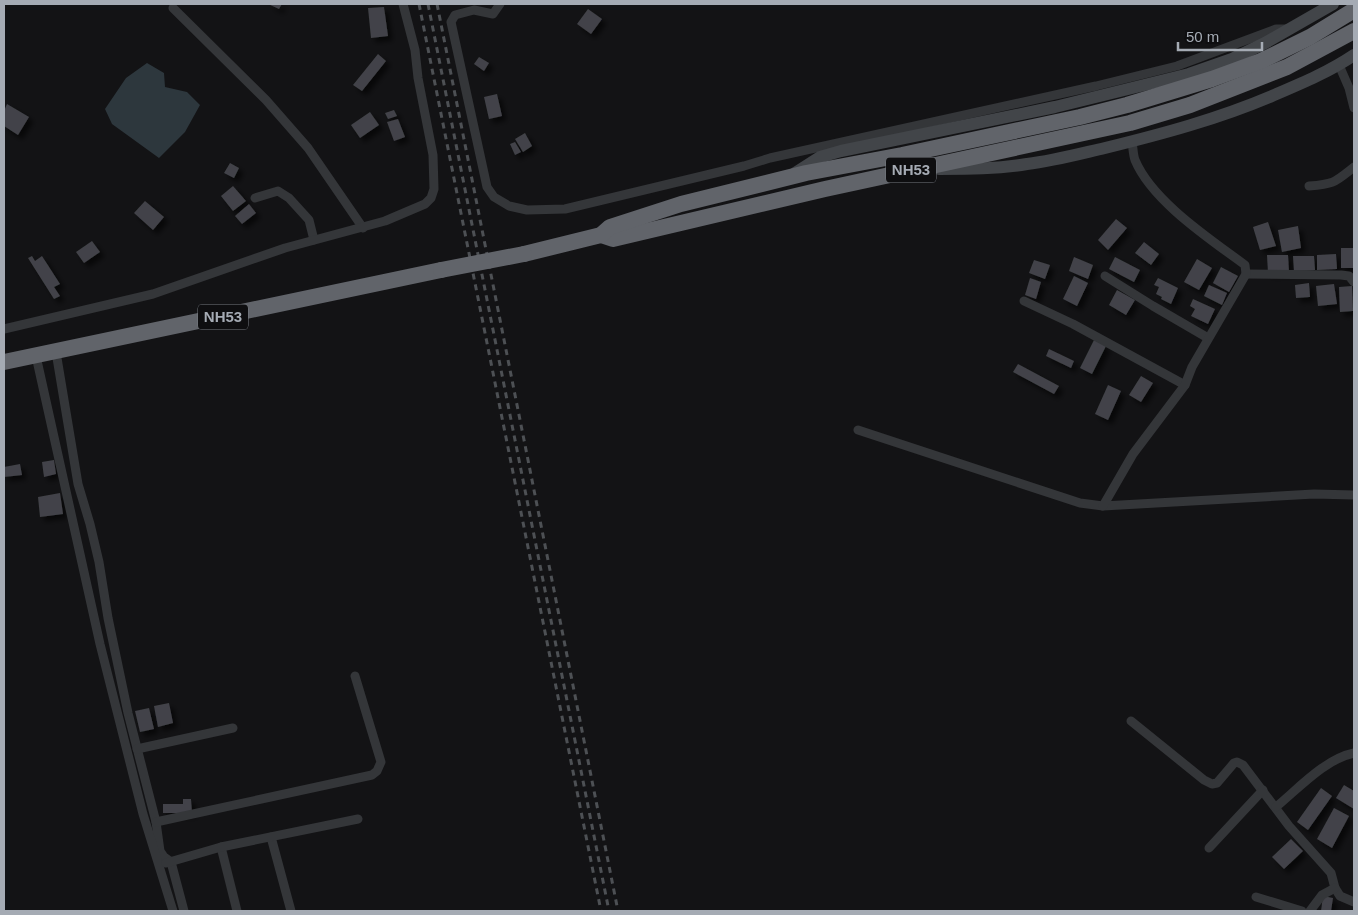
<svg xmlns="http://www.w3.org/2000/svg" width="1358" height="915" viewBox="0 0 1358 915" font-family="Helvetica,sans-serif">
<defs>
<filter id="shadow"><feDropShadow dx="4.5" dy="4.5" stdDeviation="2.5" flood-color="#0009"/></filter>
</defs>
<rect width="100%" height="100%" fill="#131315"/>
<polygon fill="#2d373d" points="147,63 164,73 165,87 187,92 200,105 185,132 159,158 112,124 105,109 126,78"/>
<g fill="#424348" filter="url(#shadow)">
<polygon points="268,4 282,4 279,9"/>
<polygon points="384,7 388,36 371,38 368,8"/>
<polygon points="588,9 602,19 591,34 577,24"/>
<polygon points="378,54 386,61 362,91 353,85"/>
<polygon points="479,57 489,63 484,71 474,64"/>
<polygon points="497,94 502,116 489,119 484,97"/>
<polygon points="7,104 29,117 18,135 4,126 4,111"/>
<polygon points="394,110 397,116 388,119 385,113"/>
<polygon points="370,112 379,125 360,138 351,125"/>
<polygon points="398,119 405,137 394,141 387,122"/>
<polygon points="525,133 532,146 523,152 515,139"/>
<polygon points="515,142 521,152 515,155 510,144"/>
<polygon points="230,163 239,168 234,178 224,173"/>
<polygon points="233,186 246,201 233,211 221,196"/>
<polygon points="145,201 164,217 153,230 134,213"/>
<polygon points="249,204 256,213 242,224 235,216"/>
<polygon points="1116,219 1127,228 1108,250 1098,240"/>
<polygon points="1268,222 1276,246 1260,250 1253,227"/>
<polygon points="1298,226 1301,248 1282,252 1278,230"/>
<polygon points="92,241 100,252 84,263 76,252"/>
<polygon points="1144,242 1159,254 1151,265 1135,253"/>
<rect x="1341" y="248" width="13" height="20"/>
<polygon points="1336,254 1337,269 1317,270 1317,255"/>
<polygon points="1267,255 1288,255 1289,272 1268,273"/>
<polygon points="32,256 35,261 42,256 60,284 54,287 60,296 54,299 28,258"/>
<polygon points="1293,256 1314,256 1315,270 1294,271"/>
<polygon points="1074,257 1093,265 1088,279 1069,271"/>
<polygon points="1115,257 1140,270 1134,282 1109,269"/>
<polygon points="1197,259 1212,268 1199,290 1184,282"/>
<polygon points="1034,260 1050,265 1045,279 1029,273"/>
<polygon points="1221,267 1238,276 1229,292 1213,283"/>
<polygon points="1074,276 1088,283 1077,306 1063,299"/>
<polygon points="1030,278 1041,282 1036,299 1025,295"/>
<polygon points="1158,278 1178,288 1171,304 1161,299 1162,297 1156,294 1159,287 1154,285"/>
<polygon points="1309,283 1310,297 1296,298 1295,285"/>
<polygon points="1334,284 1337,304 1318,306 1316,286"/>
<polygon points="1209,285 1227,293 1222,305 1204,296"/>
<polygon points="1352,286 1353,311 1340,312 1339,287"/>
<polygon points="1117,290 1135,300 1126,315 1109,305"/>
<polygon points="1193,299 1215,309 1208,324 1191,316 1195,309 1190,306"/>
<polygon points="1094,340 1106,346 1092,374 1080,368"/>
<polygon points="1049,349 1074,361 1071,368 1046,356"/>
<polygon points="1018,364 1059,386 1054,394 1013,372"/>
<polygon points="1141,376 1153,383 1141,402 1129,395"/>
<polygon points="1108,385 1121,391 1108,420 1095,414"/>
<polygon points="54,460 56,474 44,477 42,462"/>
<polygon points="20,464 22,475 4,477 4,467"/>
<polygon points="60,493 63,514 40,517 38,497"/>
<polygon points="169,703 173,723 158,727 154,706"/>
<polygon points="149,708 154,729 140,732 135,711"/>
<polygon points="1344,785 1354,791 1354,809 1336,798"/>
<polygon points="1321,788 1332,796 1308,830 1297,822"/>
<polygon points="183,799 191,799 192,813 163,813 163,804 183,804"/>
<polygon points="1334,808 1349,816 1332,848 1317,839"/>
<polygon points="1291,839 1303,851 1284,869 1272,857"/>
<polygon points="1323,896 1333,898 1331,911 1321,911"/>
</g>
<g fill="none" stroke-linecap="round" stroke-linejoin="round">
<g stroke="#343639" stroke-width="9">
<polyline points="500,4 493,14 474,10 455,15 451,22 487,187 494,197 509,206 527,210 565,209 744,166 770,158 1096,86 1177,66 1276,29 1287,29"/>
<polyline points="173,8 266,100 308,148 363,228"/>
<polyline points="1339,65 1349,88 1354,108"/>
<path d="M 1309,186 C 1335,184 1335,182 1354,167"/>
<polyline points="255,198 278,191 289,198 309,220 314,240"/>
<polyline points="1246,274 1341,275 1349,276 1354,282"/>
<polyline points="1105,276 1153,306 1208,338"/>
<polyline points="1024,301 1073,324 1185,385"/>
<polyline points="4,329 153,294 285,248 385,221 425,204 431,198 434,189 433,155 418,78 415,50 403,4"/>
<polyline points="56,352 78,484 90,524 99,562 108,618 128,713 156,822 160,851 164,857 171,862 184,911"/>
<polyline points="36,356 100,644 143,814 173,911"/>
<polyline points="858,430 1080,503 1103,506 1314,494 1354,495"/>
<path d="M 1103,506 L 1133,454 L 1185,385 L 1192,367 L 1246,274 L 1245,265 C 1210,239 1152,201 1135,160 C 1133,155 1133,147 1132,141"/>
<polyline points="1131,721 1204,780 1212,784 1217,783 1234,763 1237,762 1243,765 1289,826 1331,873 1335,888 1340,896 1354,902"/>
<polyline points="137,749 233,728"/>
<path d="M 1276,807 C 1299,788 1325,759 1354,753"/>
<polyline points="156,822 372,775 377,771 381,762 355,676"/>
<polyline points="271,837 291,911"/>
<polyline points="221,847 237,911"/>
<polyline points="1209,848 1263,790"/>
<polyline points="166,863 221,847 358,819"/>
<polyline points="1256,897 1302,911"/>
<polyline points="1310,911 1322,895 1335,888"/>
</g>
<g stroke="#424549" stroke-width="12">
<path d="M 939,169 C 968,169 997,169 1027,164 C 1053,161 1079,154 1105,148 C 1162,134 1218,119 1272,96 C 1300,84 1329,72 1354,55"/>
<polyline points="795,173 820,157 841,151 1055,107 1189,74 1232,59 1265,43 1333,4"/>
</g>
<g stroke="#61646a" stroke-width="16">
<polyline points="601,235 613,239 825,189 1130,123 1190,105 1287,67 1354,31"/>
<polyline points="524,254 601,235 610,227 681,204 806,173 902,155 1080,117 1127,105 1212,79 1261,61 1310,37 1354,10"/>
<polyline points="4,362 441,270"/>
</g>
<g stroke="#4d5054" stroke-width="3" stroke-dasharray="6 5" stroke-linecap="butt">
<polyline points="419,4 601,911"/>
<polyline points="428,4 609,911"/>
<polyline points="437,4 618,911"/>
</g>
<polyline stroke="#61646a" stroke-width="16" points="441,270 524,254"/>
</g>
<g text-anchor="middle" stroke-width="4" stroke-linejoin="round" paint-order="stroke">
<g fill="#0e0e10" stroke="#787c83" stroke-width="1">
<rect x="886" y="157.5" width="50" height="25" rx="4"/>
<rect x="198" y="304.5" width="50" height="25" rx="4"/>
</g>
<g font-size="15" font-weight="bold" fill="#a5abb4">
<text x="911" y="175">NH53</text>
<text x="223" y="322">NH53</text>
</g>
</g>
<rect width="1358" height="915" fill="none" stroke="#a5abb4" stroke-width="10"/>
<path d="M1178 42v8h84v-8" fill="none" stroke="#a5abb4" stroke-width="2.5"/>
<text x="1186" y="42" font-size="15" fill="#a5abb4" stroke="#0e0e10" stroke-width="4" paint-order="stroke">50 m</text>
</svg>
